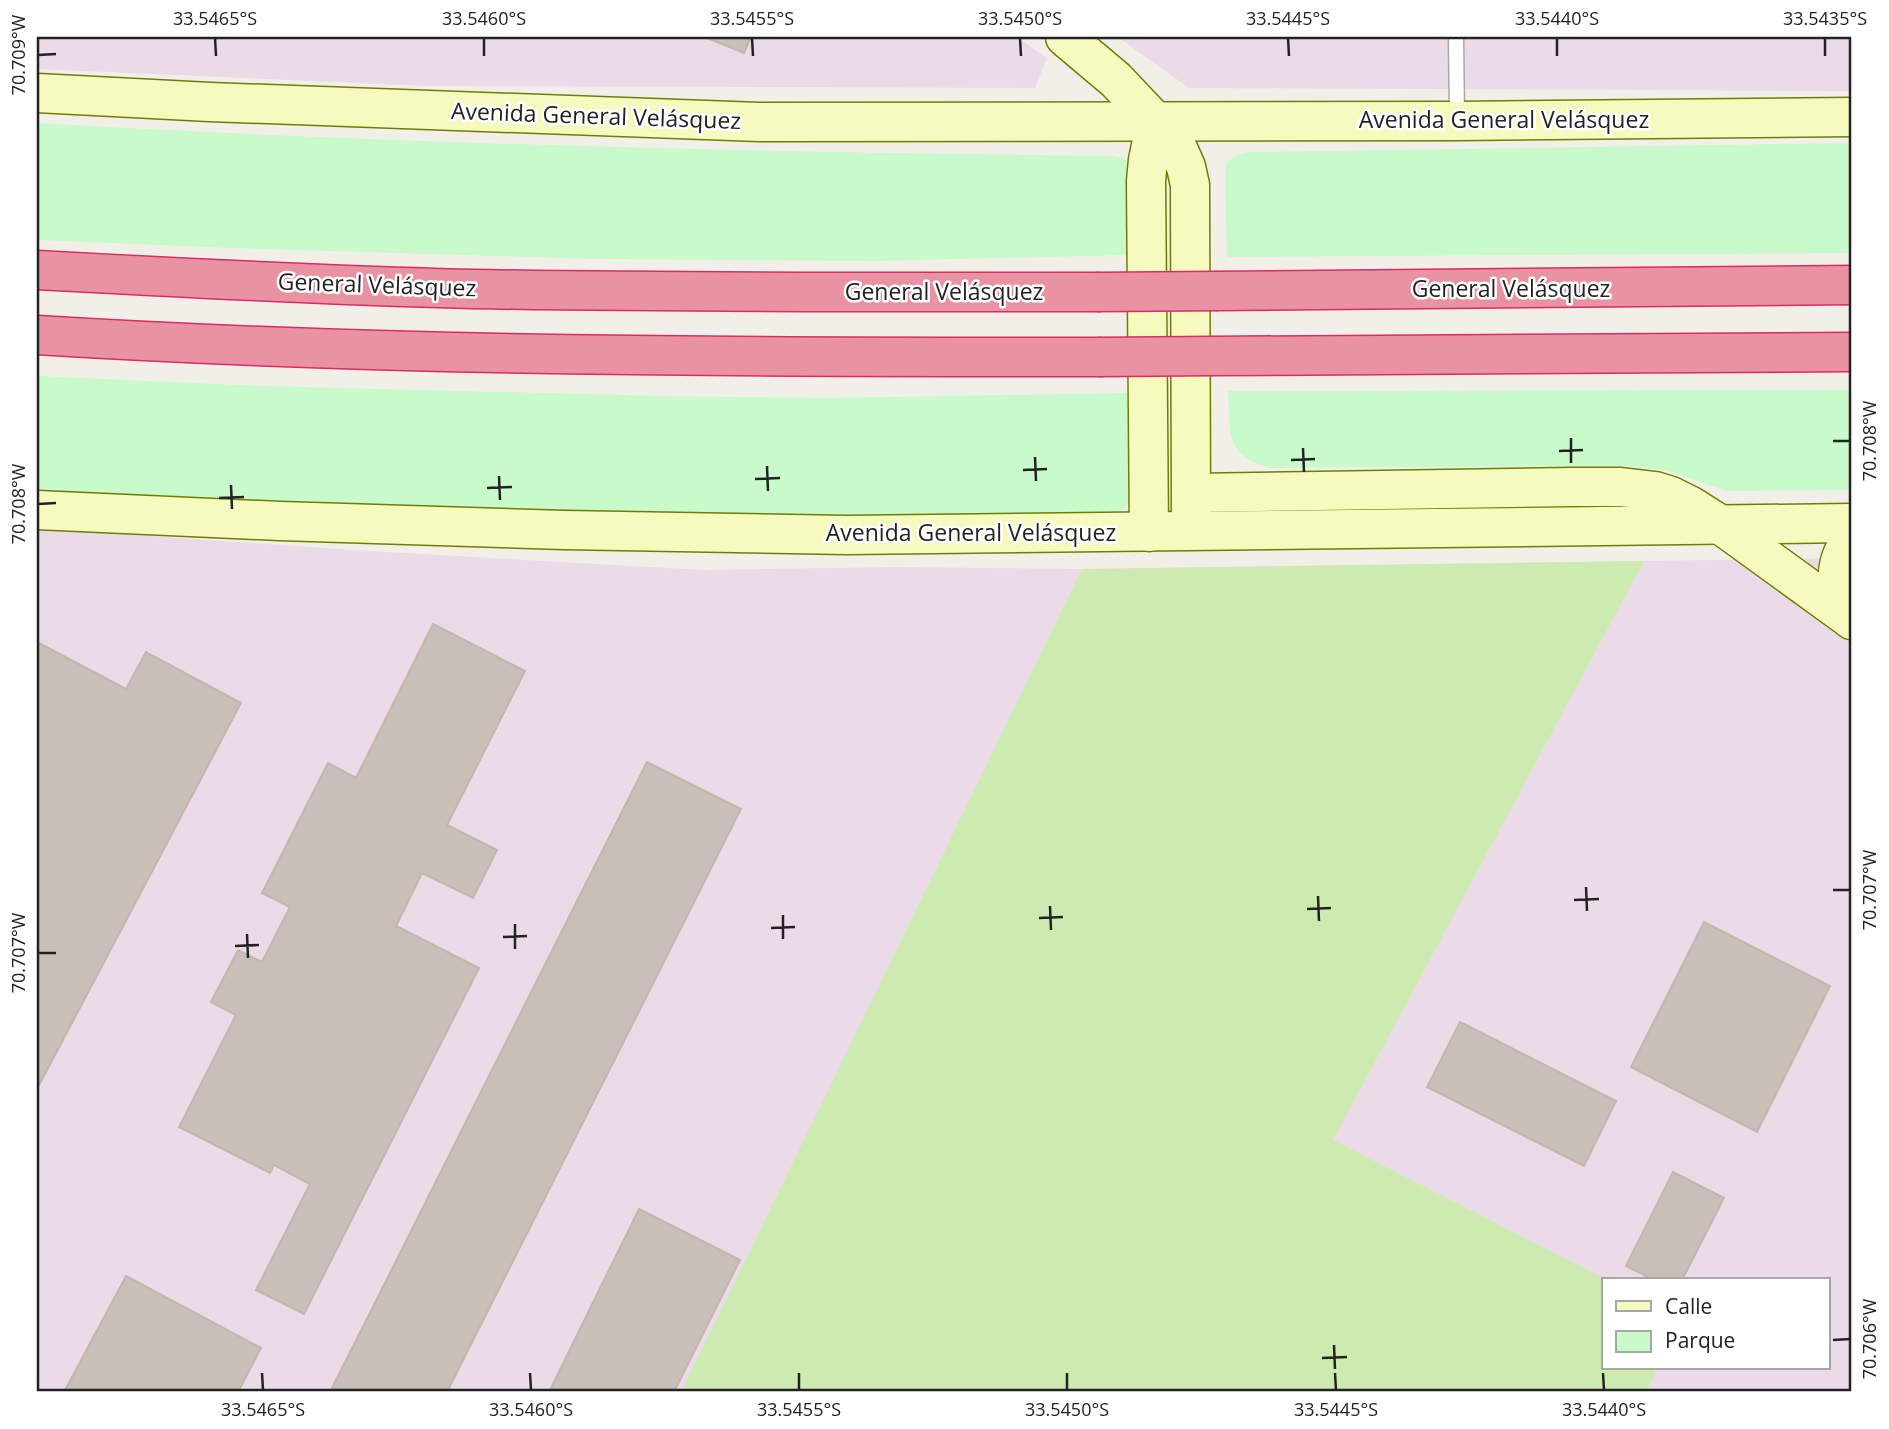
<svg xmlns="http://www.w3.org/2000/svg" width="1889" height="1429" viewBox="0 0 1889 1429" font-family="'Open Sans',sans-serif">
<rect width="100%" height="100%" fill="#f2efe9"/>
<g fill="#ebdbe8" fill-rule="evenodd">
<polygon points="37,37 1017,37 1047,58 1035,88 425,86 37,69"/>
<polygon points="1118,37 1852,37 1852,91 1189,88"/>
<path d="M 37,528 L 368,551 L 705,570 L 895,567 L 1082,569 L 1852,558 L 1852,1392 L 37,1392 ZM 1604,1280 L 1828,1280 L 1828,1368 L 1604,1368 Z"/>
</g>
<polygon fill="#cdebb0" points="1644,561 1333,1140 1607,1280 1604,1280 1604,1368 1658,1368 1646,1392 681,1392 1082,569"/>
<g fill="#c8facc">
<path d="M 37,123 C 396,144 755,152 1114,156 L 1124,158 L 1131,168 L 1132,243 L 1127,255 L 877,261 L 595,259 L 231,248 L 37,240 Z"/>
<polygon points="1852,143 1852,253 1227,257 1225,172 1227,162 1237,155 1251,152"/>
<polygon points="37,376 264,386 663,396 825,398 1131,393 1130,501 1119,514 840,517 627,514 37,493"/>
<path d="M 1807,390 L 1852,390 L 1852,490 L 1727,491 L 1667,471 L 1635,466 L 1270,468 C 1223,454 1231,432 1228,391 Z"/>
</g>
<g fill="#c7bfb8" stroke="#c4b6ab" stroke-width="2">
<polygon points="705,37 751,37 744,53"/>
<polygon points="433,624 525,671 447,825 497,850 473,898 422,873 396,926 479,968 304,1314 256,1290 310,1184 274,1165 270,1173 179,1127 236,1015 211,1002 238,950 262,962 290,907 262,893 328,763 356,778"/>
<polygon points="37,642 126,689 146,652 241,703 37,1089"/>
<polygon points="647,762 741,809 447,1392 330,1392"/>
<polygon points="1704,922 1830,986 1757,1132 1631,1067"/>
<polygon points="1460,1022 1616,1101 1584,1166 1427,1087"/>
<polygon points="1673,1172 1724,1198 1682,1280 1654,1280 1626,1266"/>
<polygon points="639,1209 740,1260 674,1392 549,1392"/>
<polygon points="126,1276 261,1348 238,1392 64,1392"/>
</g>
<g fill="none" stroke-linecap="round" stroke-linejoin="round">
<g stroke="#a9a9a9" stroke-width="17">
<polyline id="lane" points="1456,37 1457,119"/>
</g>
<g stroke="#707d05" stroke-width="41">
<g id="secondary">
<polyline points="1065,37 1116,80 1168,135 1179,151 1186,167 1190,185 1191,517"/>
<polyline points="37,93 210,102 760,122 1457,121 1852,117"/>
<polyline points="1192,493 1572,487 1621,487 1655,491 1671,496 1691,506 1721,525 1852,620"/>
<polyline points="37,510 280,521 564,530 847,535 1852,523"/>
<polyline points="1149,532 1146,181 1148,160 1156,122"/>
<path d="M 1852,620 C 1836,593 1831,565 1852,539"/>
</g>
</g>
<g stroke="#dc2a67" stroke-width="41">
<g id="highway">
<path d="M 37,270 C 182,278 328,285 473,289 C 681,293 889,292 1097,292"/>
<polyline points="1217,291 1852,285"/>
<path d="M 37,335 C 391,357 745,357 1099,357"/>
<polyline points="1212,356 1852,352"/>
</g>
</g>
<use href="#lane" stroke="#fff" stroke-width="14"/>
<use href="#secondary" stroke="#f7fabf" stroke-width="38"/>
<use href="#highway" stroke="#e892a2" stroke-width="38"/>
<g stroke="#dc2a67" stroke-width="41" stroke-linecap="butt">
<g id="highway-bridge">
<polyline points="1097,292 1217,291"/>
<polyline points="1099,357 1212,356"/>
</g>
</g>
<use href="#highway-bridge" stroke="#e892a2" stroke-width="38"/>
</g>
<path fill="none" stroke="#222" stroke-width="2.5" d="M 215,38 L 216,56M 484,38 L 484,56M 752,38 L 753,56M 1020,38 L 1021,56M 1288,38 L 1289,56M 1557,38 L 1557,56M 1825,38 L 1825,56M 38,55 L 56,54M 1571,438 L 1571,463M 1833,441 L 1850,441M 1303,448 L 1304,472M 1559,451 L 1583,450M 1035,457 L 1036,481M 1291,460 L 1315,459M 767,466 L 768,491M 1023,470 L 1047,469M 499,476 L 500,500M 755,479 L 780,478M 231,485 L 232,509M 487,488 L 512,487M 219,498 L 244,497M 38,504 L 56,503M 1586,887 L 1587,911M 1833,890 L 1850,890M 1318,896 L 1319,921M 1574,900 L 1599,899M 1050,906 L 1051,930M 1307,909 L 1331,908M 783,915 L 783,939M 1039,918 L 1063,917M 515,924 L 515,949M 771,928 L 795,927M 247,934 L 248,958M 503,937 L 527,936M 235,946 L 259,945M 38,953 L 56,953M 1833,1340 L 1850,1339M 1334,1345 L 1335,1369M 1322,1358 L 1347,1357M 262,1373 L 263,1390M 530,1373 L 531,1390M 799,1373 L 799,1390M 1067,1373 L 1067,1390M 1335,1373 L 1336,1390M 1603,1373 L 1604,1390"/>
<g text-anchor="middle" stroke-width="5" stroke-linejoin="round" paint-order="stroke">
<g font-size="23" fill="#222" stroke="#fff">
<text transform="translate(596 116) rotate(2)" y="8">Avenida General Velásquez</text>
<text x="1504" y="128">Avenida General Velásquez</text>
<text transform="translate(377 285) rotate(2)" y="8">General Velásquez</text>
<text x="1511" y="297">General Velásquez</text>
<text x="944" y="300">General Velásquez</text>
<text x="971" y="541">Avenida General Velásquez</text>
</g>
</g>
<rect width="1889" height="1429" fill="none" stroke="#ffffff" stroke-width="77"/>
<rect x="1602" y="1278" width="228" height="91" fill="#ffffff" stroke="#a7a7a7" stroke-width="2"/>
<rect x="1616" y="1301" width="35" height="10" fill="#f7fabf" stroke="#a7a7a7" stroke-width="2"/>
<text x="1665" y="1314" font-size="21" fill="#222222">Calle</text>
<rect x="1616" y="1331" width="35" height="21" fill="#c8facc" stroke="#a7a7a7" stroke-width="2"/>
<text x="1665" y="1348" font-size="21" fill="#222222">Parque</text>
<rect x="38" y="38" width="1812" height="1352" fill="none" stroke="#222" stroke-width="2.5"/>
<g font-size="18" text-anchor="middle" fill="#222">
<text x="215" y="25">33.5465°S</text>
<text x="484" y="25">33.5460°S</text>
<text x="752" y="25">33.5455°S</text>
<text x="1020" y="25">33.5450°S</text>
<text x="1288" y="25">33.5445°S</text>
<text x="1557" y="25">33.5440°S</text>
<text x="1825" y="25">33.5435°S</text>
<text transform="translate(19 55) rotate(-90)" y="6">70.709°W</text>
<text transform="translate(1870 441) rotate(-90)" y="6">70.708°W</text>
<text transform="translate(19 504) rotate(-90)" y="6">70.708°W</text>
<text transform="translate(1870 890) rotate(-90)" y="6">70.707°W</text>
<text transform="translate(19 953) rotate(-90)" y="6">70.707°W</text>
<text transform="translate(1870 1339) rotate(-90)" y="6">70.706°W</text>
<text x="263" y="1416">33.5465°S</text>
<text x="531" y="1416">33.5460°S</text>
<text x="799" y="1416">33.5455°S</text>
<text x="1067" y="1416">33.5450°S</text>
<text x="1336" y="1416">33.5445°S</text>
<text x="1604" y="1416">33.5440°S</text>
</g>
</svg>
